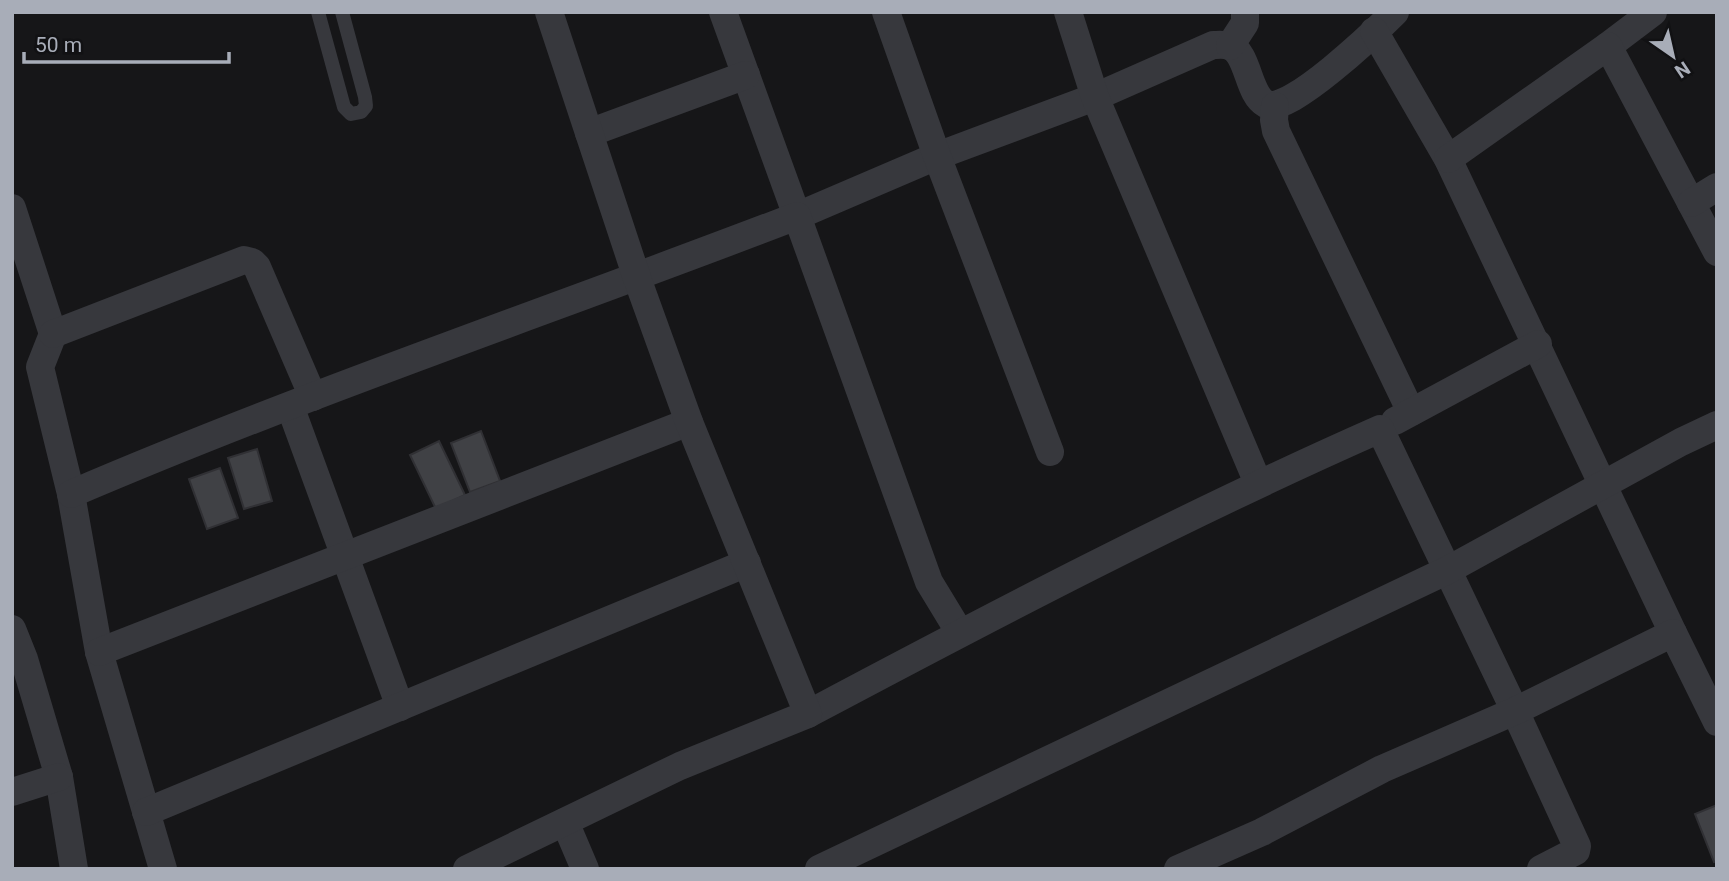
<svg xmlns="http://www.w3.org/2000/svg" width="1729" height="881" viewBox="0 0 1729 881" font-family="Roboto,sans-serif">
<rect width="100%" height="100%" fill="#161618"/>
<g fill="#404145" stroke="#303034" stroke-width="2">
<polygon points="481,431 500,481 470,492 451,443"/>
<polygon points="439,441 465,495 436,509 410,455"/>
<polygon points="257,449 272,501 244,509 228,458"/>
<polygon points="220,468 238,518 207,529 189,479"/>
<polygon points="1717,805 1717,861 1714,862 1695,814"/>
</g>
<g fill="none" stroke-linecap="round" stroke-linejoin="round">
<polyline stroke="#37383d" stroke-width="14" points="318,12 344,107 351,114 361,112 366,106 365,97 342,12"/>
<g stroke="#37383d" stroke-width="28">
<path d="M 723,12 L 797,216 L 937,156 L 1095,97 L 1213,45 C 1217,45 1224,44 1229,46 C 1249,52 1247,94 1266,104 C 1288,116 1377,30 1395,12"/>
<polyline points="886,12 937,156 1050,452"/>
<polyline points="1068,12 1095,97 1258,483"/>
<polyline points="1374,31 1448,159 1673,633"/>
<polyline points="1230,46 1245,23 1245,12"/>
<polyline points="1608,46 1653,12"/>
<polyline points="1275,106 1274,120 1276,131 1411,412"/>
<polyline points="589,133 746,75"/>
<polyline points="1448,159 1608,46 1717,252"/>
<polyline points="1691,203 1717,187"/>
<polyline points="12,208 53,334 40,367 71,494 99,652 163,869"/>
<polyline points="53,334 244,260 252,262 257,267 313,397"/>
<polyline points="290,406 400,707"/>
<polyline points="1395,421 1538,344"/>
<path d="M 71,494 C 309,392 555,309 797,216 L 929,582 L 960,633"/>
<polyline points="12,629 24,659 59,777 74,869"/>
<polyline points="99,652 689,422"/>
<path d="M 808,714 C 996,614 1185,515 1380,429 L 1515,711 L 1577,846 L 1576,851 L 1541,869"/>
<polyline points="12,792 59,777"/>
<polyline points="146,812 747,563"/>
<polyline points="565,822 585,869"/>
<polyline points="467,869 680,766 808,714 689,422 637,278 549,12"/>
<polyline points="819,869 1448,570 1681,442 1717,425"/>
<polyline points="1178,869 1262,832 1382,769 1515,711 1673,633 1717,722"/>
</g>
</g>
<rect width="1729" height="881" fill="none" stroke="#a8adb8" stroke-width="28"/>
<g transform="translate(1673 56) rotate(146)" stroke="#111113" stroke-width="5" paint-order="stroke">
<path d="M0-5L12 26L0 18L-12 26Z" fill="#a8adb8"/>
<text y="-10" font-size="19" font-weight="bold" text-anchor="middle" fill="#a8adb8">N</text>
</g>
<path d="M24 52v10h205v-10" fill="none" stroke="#a8adb8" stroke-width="3.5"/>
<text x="35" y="52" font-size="21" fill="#a8adb8" stroke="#111113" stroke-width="5" paint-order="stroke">50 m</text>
</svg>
